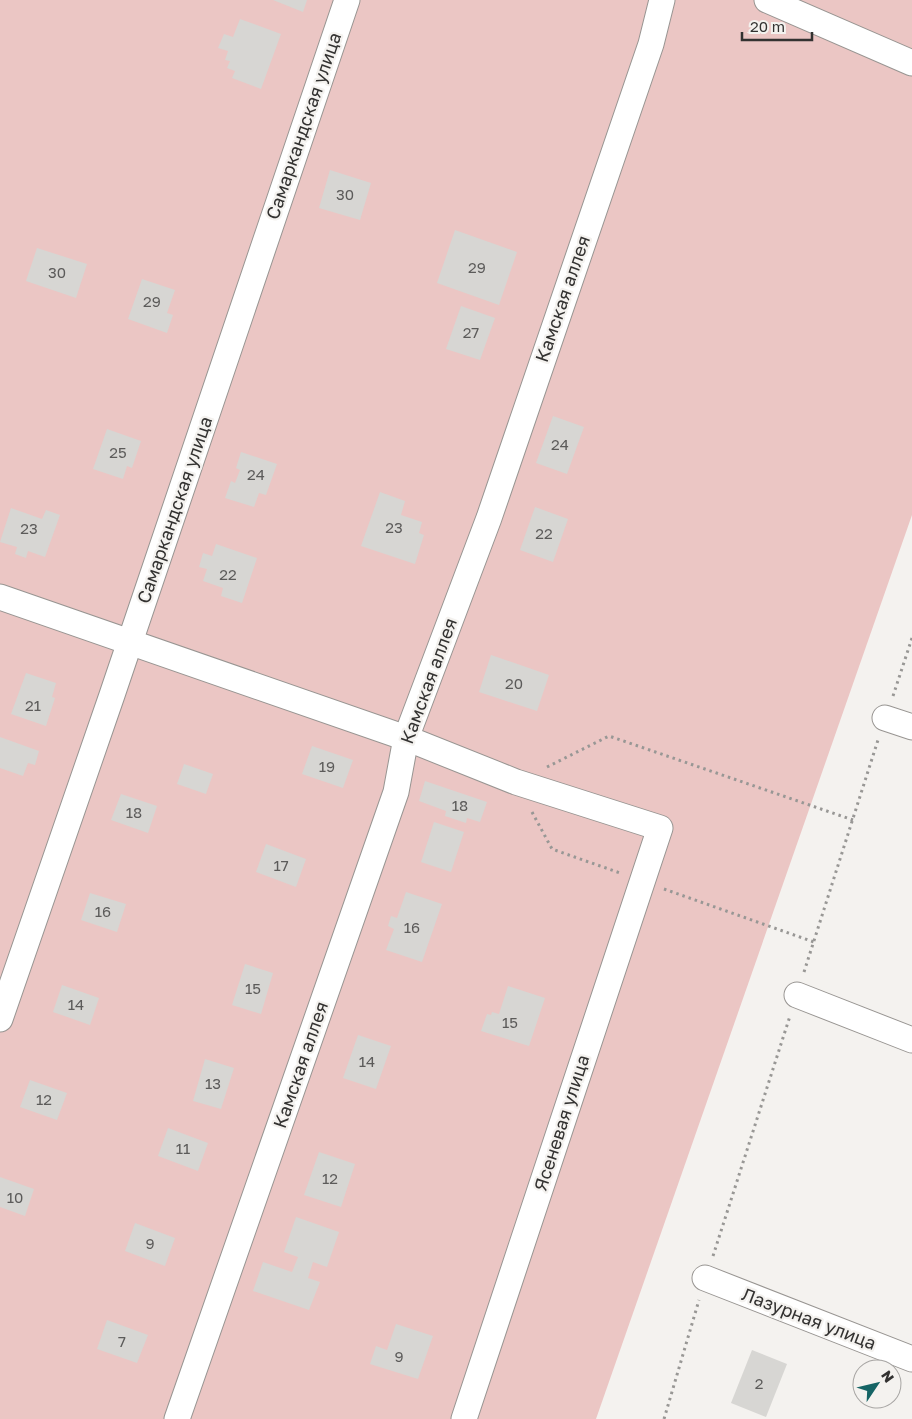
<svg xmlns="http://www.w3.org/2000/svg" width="912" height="1419" viewBox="0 0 912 1419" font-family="'Golos Text',sans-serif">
<rect width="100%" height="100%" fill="#f4f2ef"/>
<polygon fill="#ebc6c4" points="0,0 912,0 912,515 596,1419 0,1419"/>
<g fill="#d7d6d3">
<polygon points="273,0 307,0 303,12"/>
<polygon points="240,19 281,34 261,89 232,78 235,71 227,68 230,61 225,60 228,51 218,48 224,34 233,37"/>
<polygon points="330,170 371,183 360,220 319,208"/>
<polygon points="455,230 517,252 499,305 437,283"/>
<polygon points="37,248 87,264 76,298 26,281"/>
<polygon points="142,279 175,290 167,313 173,315 167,333 128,319"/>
<polygon points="461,306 495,318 480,360 446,349"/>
<polygon points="553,416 584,427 567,474 536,463"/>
<polygon points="107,429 141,441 132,468 127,466 123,479 93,469"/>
<polygon points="241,452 277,464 266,495 259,493 254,507 225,498 231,481 235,483 240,470 236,468"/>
<polygon points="380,492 405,501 401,515 422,522 419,533 424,535 415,564 361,546"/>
<polygon points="535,507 568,519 553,562 520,550"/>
<polygon points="11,508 42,519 46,510 60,515 45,557 28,551 26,558 15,554 17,547 0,542"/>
<polygon points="216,544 257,558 242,603 221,596 223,588 203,581 207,569 199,567 203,553 212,556"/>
<polygon points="491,655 549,675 537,711 479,692"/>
<polygon points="26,673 56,683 52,697 55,698 46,726 11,714"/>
<polygon points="0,737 39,751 35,765 28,763 23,776 0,768"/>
<polygon points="312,746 353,760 343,788 302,774"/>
<polygon points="184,764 213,774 206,794 177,784"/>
<polygon points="425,781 487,802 480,822 467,818 466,823 445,816 446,811 419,801"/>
<polygon points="121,794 157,806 148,833 111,820"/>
<polygon points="434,822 464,832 451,872 421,862"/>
<polygon points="266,844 306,859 296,887 256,872"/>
<polygon points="406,892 442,904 422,962 386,950 394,929 388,926 391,916 397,918"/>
<polygon points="90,893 126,904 117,932 81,920"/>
<polygon points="245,964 273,973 261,1014 232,1005"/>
<polygon points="62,985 99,998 90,1025 53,1012"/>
<polygon points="508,986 545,998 529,1046 481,1031 487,1014 491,1015 492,1012 499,1014"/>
<polygon points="358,1035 391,1046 376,1089 343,1078"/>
<polygon points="205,1059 234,1068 221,1109 193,1101"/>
<polygon points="30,1080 67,1093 57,1120 20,1107"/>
<polygon points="168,1128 208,1143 198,1171 158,1156"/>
<polygon points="319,1152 355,1164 341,1207 304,1195"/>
<polygon points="0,1177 34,1189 25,1216 0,1207"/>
<polygon points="296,1217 339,1232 327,1267 313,1262 308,1278 320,1282 309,1310 253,1291 263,1262 292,1272 298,1257 284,1252"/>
<polygon points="135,1223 175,1238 165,1266 125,1251"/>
<polygon points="107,1320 148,1335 137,1363 97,1349"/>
<polygon points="396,1324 433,1336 418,1379 370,1364 376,1346 387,1350"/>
<polygon points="752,1350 787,1364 766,1417 731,1403"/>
</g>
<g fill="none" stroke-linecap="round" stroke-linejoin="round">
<g stroke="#989592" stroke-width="27">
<g id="minor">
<polyline points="767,0 912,63"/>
<polyline points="0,597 406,738 516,782 660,828 464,1419"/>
<polyline points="885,718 912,727"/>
<polyline points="797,995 912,1040"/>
<polyline points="0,1019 112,695 347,0"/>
<polyline points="705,1278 912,1359"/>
<polyline points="177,1419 396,792 406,738 489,518 651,44 662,0"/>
</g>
</g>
<g stroke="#989795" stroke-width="3" stroke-dasharray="2.5 4" stroke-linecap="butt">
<polyline points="893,696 912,638"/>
<polyline points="547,767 609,736 853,820"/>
<polyline points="532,812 552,849 620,873"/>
<polyline points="664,889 814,942"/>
<polyline points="804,972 878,740"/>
<polyline points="713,1256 790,1016"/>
<polyline points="664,1419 699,1300"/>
</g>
<use href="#minor" stroke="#fff" stroke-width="25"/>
</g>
<g text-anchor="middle" stroke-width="4.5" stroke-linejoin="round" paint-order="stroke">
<g font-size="15" fill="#5c5b5a">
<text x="345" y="200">30</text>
<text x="477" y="273">29</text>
<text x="57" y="278">30</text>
<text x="152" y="307">29</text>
<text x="471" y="338">27</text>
<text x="560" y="450">24</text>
<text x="118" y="458">25</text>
<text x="256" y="480">24</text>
<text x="394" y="533">23</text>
<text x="29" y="534">23</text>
<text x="544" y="539">22</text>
<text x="228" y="580">22</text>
<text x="514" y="689">20</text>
<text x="33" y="711">21</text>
<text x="327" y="772">19</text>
<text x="460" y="811">18</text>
<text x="134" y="818">18</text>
<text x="281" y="871">17</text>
<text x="103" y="917">16</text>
<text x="412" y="933">16</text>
<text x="253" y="994">15</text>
<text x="76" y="1010">14</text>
<text x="510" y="1028">15</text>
<text x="367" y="1067">14</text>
<text x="213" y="1089">13</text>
<text x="44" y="1105">12</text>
<text x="183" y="1154">11</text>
<text x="330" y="1184">12</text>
<text x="15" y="1203">10</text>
<text x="150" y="1249">9</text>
<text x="122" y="1347">7</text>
<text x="399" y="1362">9</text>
<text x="759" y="1389">2</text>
</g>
<g font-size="18" fill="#333231" stroke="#f4f2ef">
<text transform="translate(304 126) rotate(-71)" y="6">Самаркандская улица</text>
<text transform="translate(563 299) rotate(-71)" y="6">Камская аллея</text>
<text transform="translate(175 510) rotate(-71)" y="6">Самаркандская улица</text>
<text transform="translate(429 681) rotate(-70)" y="6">Камская аллея</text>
<text transform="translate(301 1065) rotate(-71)" y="6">Камская аллея</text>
<text transform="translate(562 1123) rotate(-72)" y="6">Ясеневая улица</text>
<text transform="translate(809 1319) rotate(21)" y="6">Лазурная улица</text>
</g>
</g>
<g transform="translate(877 1384) rotate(55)"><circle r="24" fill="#f4f2ef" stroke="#a7a5a3"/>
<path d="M0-4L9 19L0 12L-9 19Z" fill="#156465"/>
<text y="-8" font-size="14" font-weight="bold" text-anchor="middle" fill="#333231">N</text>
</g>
<path d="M742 32v8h70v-8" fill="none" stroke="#333231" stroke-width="2.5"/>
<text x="750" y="32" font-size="15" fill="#333231" stroke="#f4f2ef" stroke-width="4" paint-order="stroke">20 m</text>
</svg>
